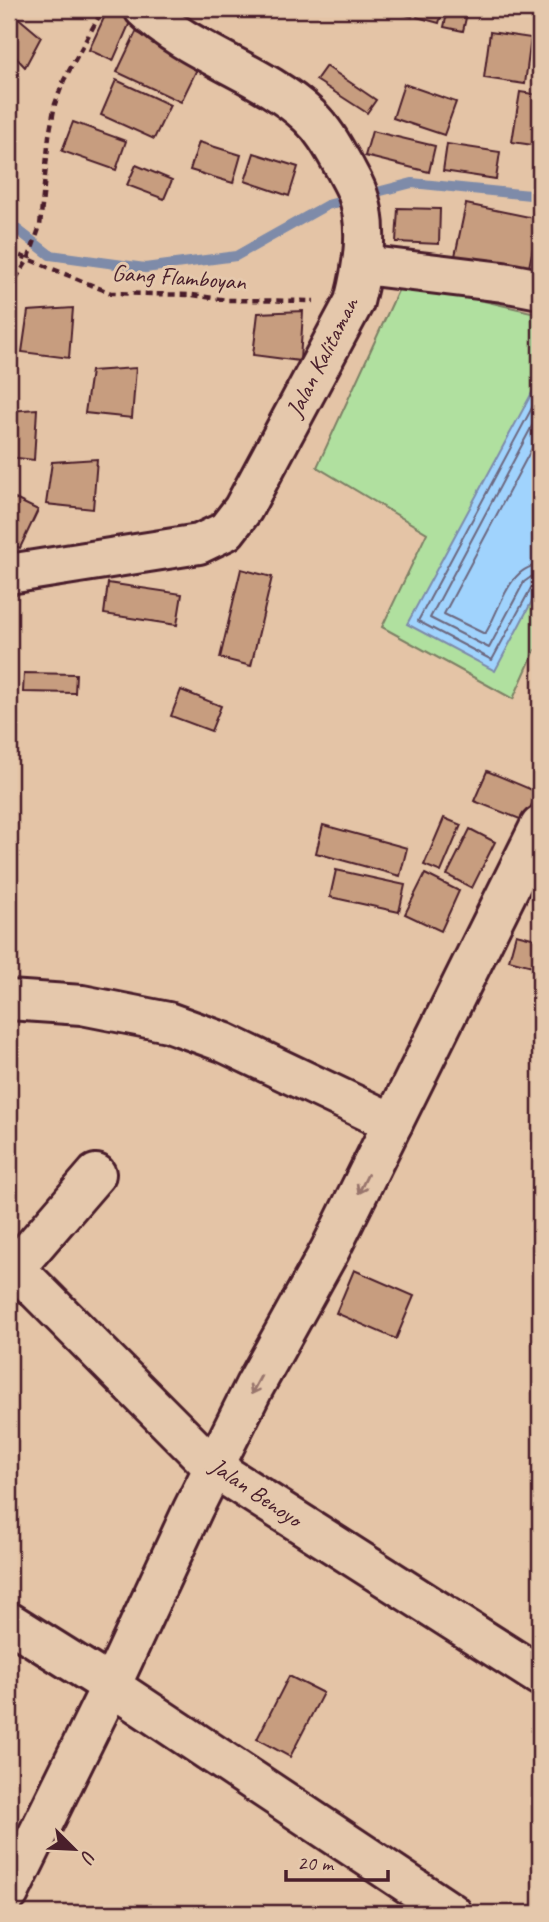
<svg xmlns="http://www.w3.org/2000/svg" width="549" height="1922" viewBox="0 0 549 1922" font-family="Caveat,sans-serif">
<rect width="100%" height="100%" fill="#e4c4a6"/>
<filter id="ink" filterUnits="userSpaceOnUse"><feTurbulence type="fractalNoise" baseFrequency=".0143" numOctaves="2"/><feDisplacementMap in="SourceGraphic" scale="14" xChannelSelector="R" yChannelSelector="G"/><feConvolveMatrix kernelMatrix="1 2 1 2 8 2 1 2 1" color-interpolation-filters="sRGB"/></filter>
<g filter="url(#ink)">
<polygon fill="#b0e09f" stroke="#7d8065" stroke-width="2" points="402,282 540,314 540,650 535,650 513,699 382,627 427,533 317,467"/>
<polygon fill="#a0d3fd" stroke="#7e8ba9" stroke-width="2" points="540,378 540,586 495,671 407,624"/>
<g fill="none" stroke-linecap="round" stroke-linejoin="round">
<g stroke="#6c677f" stroke-width="2">
<polyline points="540,393 418,621 492,660 531,588 540,584"/>
<polyline points="540,411 430,618 489,648 524,582 531,577 540,575"/>
<path d="M 540,433 L 444,614 L 485,634 C 500,611 508,566 540,565"/>
</g>
<polyline stroke="#7e8ba9" stroke-width="10" points="9,223 50,255 145,268 236,256 327,205 412,183 540,196"/>
</g>
<g fill="#c79d7f" stroke="#4a1f2b" stroke-width="2">
<polygon points="108,9 131,20 113,61 89,50"/>
<polygon points="387,9 415,9 412,17"/>
<polygon points="420,9 443,9 439,23 417,17"/>
<polygon points="448,9 468,9 463,31 444,27"/>
<polygon points="9,10 41,37 25,67 9,50"/>
<polygon points="136,32 200,63 181,102 117,72"/>
<polygon points="490,32 531,38 525,84 484,78"/>
<polygon points="326,66 376,100 367,113 316,80"/>
<polygon points="116,80 170,105 154,139 101,115"/>
<polygon points="404,84 456,102 444,135 393,118"/>
<polygon points="520,92 540,95 540,146 512,142"/>
<polygon points="73,122 126,141 116,170 62,151"/>
<polygon points="372,131 435,146 429,172 365,156"/>
<polygon points="199,142 241,155 233,183 190,170"/>
<polygon points="447,144 500,152 496,179 443,171"/>
<polygon points="254,153 298,167 289,196 245,181"/>
<polygon points="136,165 172,180 164,199 127,185"/>
<polygon points="466,204 539,219 528,272 455,256"/>
<polygon points="398,208 440,209 439,244 396,242"/>
<polygon points="73,308 69,358 22,352 28,311"/>
<polygon points="303,311 300,361 253,355 258,313"/>
<polygon points="136,368 132,418 85,413 91,371"/>
<polygon points="37,409 34,460 9,457 9,411"/>
<polygon points="97,459 93,509 46,504 52,462"/>
<polygon points="9,496 38,510 20,548 9,543"/>
<polygon points="241,569 272,577 251,666 220,658"/>
<polygon points="108,583 182,594 177,625 104,614"/>
<polygon points="24,673 76,674 75,693 23,692"/>
<polygon points="181,690 221,706 211,731 171,716"/>
<polygon points="487,771 537,792 525,821 474,801"/>
<polygon points="444,818 461,825 441,872 424,865"/>
<polygon points="323,825 407,848 400,876 316,853"/>
<polygon points="470,829 495,842 472,888 447,875"/>
<polygon points="336,870 405,885 399,912 330,897"/>
<polygon points="425,874 459,891 441,931 405,914"/>
<polygon points="516,934 540,940 540,968 509,960"/>
<polygon points="354,1270 414,1296 396,1339 336,1313"/>
<polygon points="289,1676 323,1693 290,1757 257,1739"/>
</g>
<g fill="none" stroke-linecap="round" stroke-linejoin="round">
<g stroke="#4a1f2b" stroke-width="44">
<g id="street">
<polyline points="363,265 503,282 540,289"/>
<path d="M 9,574 L 199,544 L 226,531 L 243,509 L 354,302 C 363,267 370,227 357,192 C 354,184 349,176 345,168 C 334,149 325,131 309,116 C 263,72 190,54 144,9"/>
<polyline points="9,1000 82,1005 168,1022 223,1042 393,1123"/>
<polyline points="9,1262 214,1468 540,1676"/>
<polyline points="15,1268 96,1174"/>
<polyline points="9,1622 111,1686 452,1913"/>
<polyline points="9,1893 111,1686 193,1509 254,1387 330,1250 540,826"/>
</g>
</g>
<g stroke="#4a1f2b" stroke-width="4.5" stroke-dasharray="7 5" stroke-linecap="butt">
<polyline points="9,251 111,293 192,295 228,300 314,301"/>
<polyline points="9,289 28,260 40,226 49,136 55,104 64,80 103,9"/>
</g>
<use href="#street" stroke="#e5c8ac" stroke-width="38"/>
</g>
<defs><path id="oneway-shaft" d="M-6 0H5M1.5-3L5.5 0L1.5 3" fill="none" stroke-width="1.6" stroke-linecap="round" stroke-linejoin="round" transform="scale(1.75)"/></defs>
<g stroke="#98746c">
<use href="#oneway-shaft" transform="translate(363 1184) rotate(116)"/>
<use href="#oneway-shaft" transform="translate(256 1385) rotate(118)"/>
</g>
</g>
<g text-anchor="middle" stroke-width="6" stroke-linejoin="round" paint-order="stroke">
<g font-size="24" fill="#4a1f2b" stroke="#e5c8ac">
<text transform="translate(179 277) rotate(4)" y="8">Gang Flamboyan</text>
<text transform="translate(322 357) rotate(-63)" y="8">Jalan Kalitaman</text>
<text transform="translate(256 1492) rotate(34)" y="8">Jalan Benoyo</text>
</g>
</g>
<rect width="549" height="1922" fill="none" stroke="#e5c8ac" stroke-width="35"/>
<rect x="18" y="18" width="514" height="1887" fill="none" stroke="#4a1f2b" stroke-width="2.5" filter="url(#ink)"/>
<g transform="translate(74 1849) rotate(114)" stroke="#e5c8ac" stroke-width="5" paint-order="stroke">
<path d="M0-5L12 26L0 18L-12 26Z" fill="#4a1f2b"/>
<text y="-10" font-size="19" font-weight="bold" text-anchor="middle" fill="#4a1f2b">U</text>
</g>
<path d="M286 1870v10h102v-10" fill="none" stroke="#4a1f2b" stroke-width="3.5"/>
<text x="297" y="1870" font-size="21" fill="#4a1f2b" stroke="#e5c8ac" stroke-width="5" paint-order="stroke">20 m</text>
</svg>
